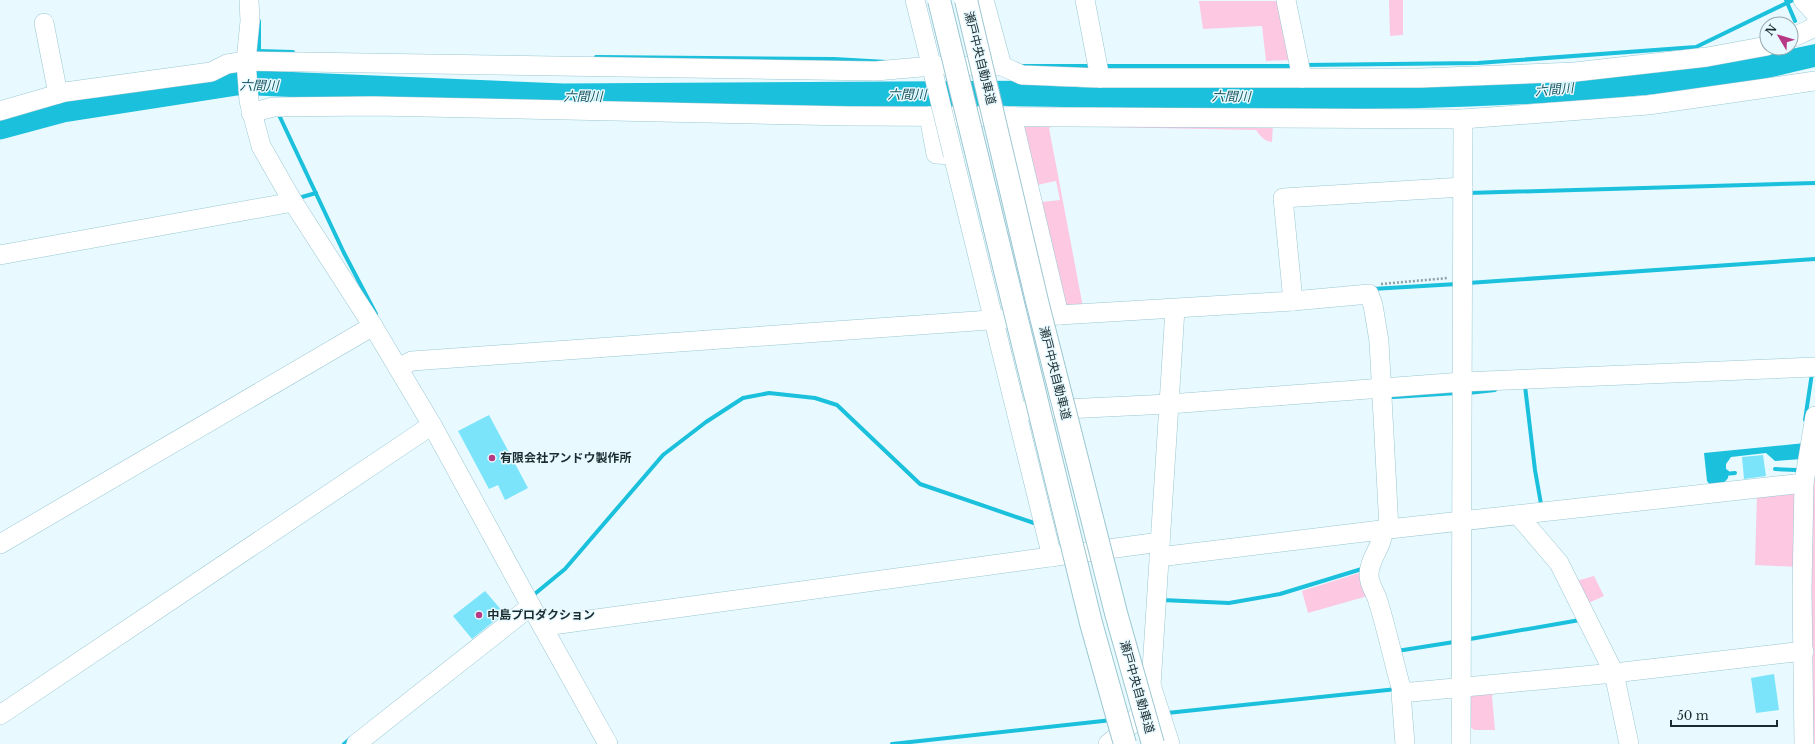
<svg xmlns="http://www.w3.org/2000/svg" width="1815" height="744" viewBox="0 0 1815 744" font-family="'Libre Baskerville','Noto Sans JP',serif">
<rect width="100%" height="100%" fill="#e8faff"/>
<g fill="#fcc8e2" fill-rule="evenodd">
<polygon points="1389,0 1403,0 1403,35 1390,36"/>
<polygon points="1199,1 1281,1 1293,60 1266,61 1262,26 1203,29"/>
<path d="M 1019,123 L 1273,123 L 1272,142 C 1264,141 1261,137 1256,130 L 1053,126 L 1049,128 L 1083,307 L 1066,308 ZM 1056,181 L 1060,200 L 1042,202 L 1037,185 Z"/>
<polygon points="1815,441 1815,744 1809,744 1808,493"/>
<polygon points="1796,490 1799,567 1755,565 1757,494"/>
<polygon points="1365,571 1371,595 1308,613 1302,591"/>
<polygon points="1594,576 1604,596 1584,605 1573,582"/>
<polygon points="1496,691 1492,696 1495,730 1474,730 1468,725 1468,700 1471,696"/>
</g>
<g fill="#1ac0dc">
<path d="M 1815,44 L 1815,67 C 1785,74 1754,82 1723,86 C 1486,118 1245,109 1006,106 L 1002,84 L 1100,88 L 1193,88 L 1493,84 L 1660,72 L 1725,63 Z"/>
<polygon points="1805,443 1802,459 1775,461 1766,453 1731,457 1726,464 1726,469 1729,471 1728,478 1722,485 1711,486 1707,481 1704,453"/>
</g>
<g fill="none" stroke-linecap="round" stroke-linejoin="round">
<g stroke="#1ac0dc" stroke-width="4">
<polyline points="1786,0 1795,21"/>
<polyline points="259,21 259,52"/>
<polyline points="259,51 293,52"/>
<polyline points="596,57 834,59 887,62"/>
<polyline points="1304,65 1478,63 1696,47 1793,0"/>
<polyline points="1020,66 1093,66"/>
<polyline points="1102,66 1293,66"/>
<polyline points="260,70 260,83"/>
<polyline points="281,94 281,84"/>
<polyline points="279,115 344,253 376,314"/>
<polyline points="1468,193 1815,183"/>
<polyline points="302,197 316,193"/>
<polyline points="1468,283 1815,259"/>
<polyline points="1372,289 1457,284"/>
<polyline points="1524,386 1525,386 1535,470 1541,504"/>
<polyline points="1392,392 1393,397 1457,393"/>
<polyline points="1468,393 1495,390"/>
<polyline points="1805,420 1812,373"/>
<polyline points="1775,469 1796,470"/>
<polyline points="1724,474 1735,473"/>
<polyline points="531,597 565,569 663,455 706,422 743,398 769,393 815,398 837,405 920,484 1034,523"/>
<polyline points="1162,600 1229,603 1280,594 1365,568"/>
<polyline points="1470,639 1580,620"/>
<polyline points="1397,649 1397,651 1454,642"/>
<polyline points="1167,713 1397,689"/>
<polyline points="344,744 351,738"/>
<polyline points="892,744 1112,720"/>
</g>
<polyline stroke="#1ac0dc" stroke-width="25" points="0,127 63,110 237,83 256,83 563,96 1038,93"/>
</g>
<g fill="#7be4fa">
<polygon points="489,415 528,488 505,500 498,485 489,489 458,431"/>
<polygon points="1763,455 1766,476 1744,479 1742,457"/>
<polygon points="485,591 504,613 472,639 453,616"/>
<polygon points="1774,674 1779,710 1756,713 1751,678"/>
</g>
<g fill="none" stroke-linecap="round" stroke-linejoin="round">
<g stroke="#9ac7d2" stroke-width="20">
<g id="minor">
<polyline points="249,0 250,21 246,61 249,101 261,146 293,202 373,326 432,425 531,606 608,744"/>
<polyline points="915,0 934,76"/>
<polyline points="984,0 1002,66"/>
<polyline points="1085,0 1100,78"/>
<polyline points="1286,0 1302,78"/>
<polyline points="1803,0 1815,13"/>
<polyline points="44,23 58,94"/>
<polyline points="1791,38 1811,29 1815,25"/>
<polyline points="0,111 65,92 211,72 227,64 246,61 876,71 932,66 1002,66 1022,75 1100,78 1421,78 1575,72 1707,57 1767,46"/>
<polyline points="251,113 273,107 374,106 849,116 1463,119 1648,105 1815,81"/>
<polyline points="929,116 936,154 953,155 1052,557"/>
<polyline points="1012,116 1059,315"/>
<polyline points="0,255 293,202"/>
<polyline points="1293,301 1369,294 1373,305 1379,341 1389,529"/>
<polyline points="398,368 412,361 1059,315 1293,301 1283,198 1463,187"/>
<polyline points="1024,411 1169,404 1175,309"/>
<polyline points="1518,515 1559,563 1614,673 1629,744"/>
<path d="M 1383,530 C 1383,547 1369,558 1369,575 C 1369,584 1374,590 1377,598 C 1386,626 1392,655 1400,684 L 1404,692"/>
<polyline points="0,544 373,326"/>
<polyline points="1159,557 1389,529 1804,483"/>
<polyline points="544,629 552,625 1160,542"/>
<polyline points="1151,685 1170,744"/>
<polyline points="0,715 432,425"/>
<polyline points="356,744 531,606"/>
<polyline points="1108,744 1132,724 1148,701 1151,685 1169,404 1462,382 1815,367"/>
<polyline points="1405,744 1401,693 1614,673 1804,651"/>
<polyline points="1461,744 1463,119"/>
<polyline points="1804,744 1802,590 1804,483 1815,416"/>
</g>
</g>
<polyline stroke="#8ea0a5" stroke-width="2.5" stroke-dasharray="2 2" stroke-linecap="butt" points="1381,284 1448,278"/>
<use href="#minor" stroke="#fff" stroke-width="19"/>
<g stroke="#9ac7d2" stroke-width="20" stroke-linecap="butt">
<polyline id="minor-bridge" points="934,76 953,155"/>
</g>
<g stroke="#9ac7d2" stroke-width="24" stroke-linecap="butt">
<g id="highway-bridge">
<polyline points="939,0 1091,623 1125,744"/>
<polyline points="966,0 1037,301 1116,613 1153,744"/>
</g>
</g>
<use href="#minor-bridge" stroke="#fff" stroke-width="19"/>
<use href="#highway-bridge" stroke="#fff" stroke-width="22"/>
</g>
<g fill="#b73884" stroke="#e8faff" stroke-width="1.5">
<circle cx="492" cy="458" r="4"/>
<circle cx="479" cy="615" r="4"/>
</g>
<g text-anchor="middle" stroke-width="3" stroke-linejoin="round" paint-order="stroke">
<g font-size="12" fill="#1a2c30" stroke="#e8faff">
<text transform="translate(980 58) rotate(76)" y="4">瀬戸中央自動車道</text>
<text transform="translate(1055 373) rotate(76)" y="4">瀬戸中央自動車道</text>
<text transform="translate(1137 687) rotate(74)" y="4">瀬戸中央自動車道</text>
</g>
<g font-size="12" font-weight="bold" fill="#1a2c30" stroke="#e8faff" text-anchor="start">
<text x="500" y="462">有限会社アンドウ製作所</text>
<text x="487" y="619">中島プロダクション</text>
</g>
<g font-size="13" font-style="italic" fill="#1c5863" stroke="#e8faff">
<text transform="translate(259 85) rotate(1)" y="5">六間川</text>
<text transform="translate(1554 89) rotate(-5)" y="5">六間川</text>
<text x="907" y="99">六間川</text>
<text x="583" y="101">六間川</text>
<text transform="translate(1231 96) rotate(1)" y="5">六間川</text>
</g>
</g>
<g transform="translate(1779 36) rotate(308)"><circle r="19" fill="#e8faff" stroke="#96a8ac"/>
<path d="M0-3L7 15L0 10L-7 15Z" fill="#b73884"/>
<text y="-6" font-size="11" font-weight="bold" text-anchor="middle" fill="#1a2c30">N</text>
</g>
<path d="M1671 720v6h106v-6" fill="none" stroke="#1a2c30" stroke-width="2"/>
<text x="1677" y="720" font-size="12" fill="#1a2c30" stroke="#e8faff" stroke-width="3" paint-order="stroke">50 m</text>
</svg>
